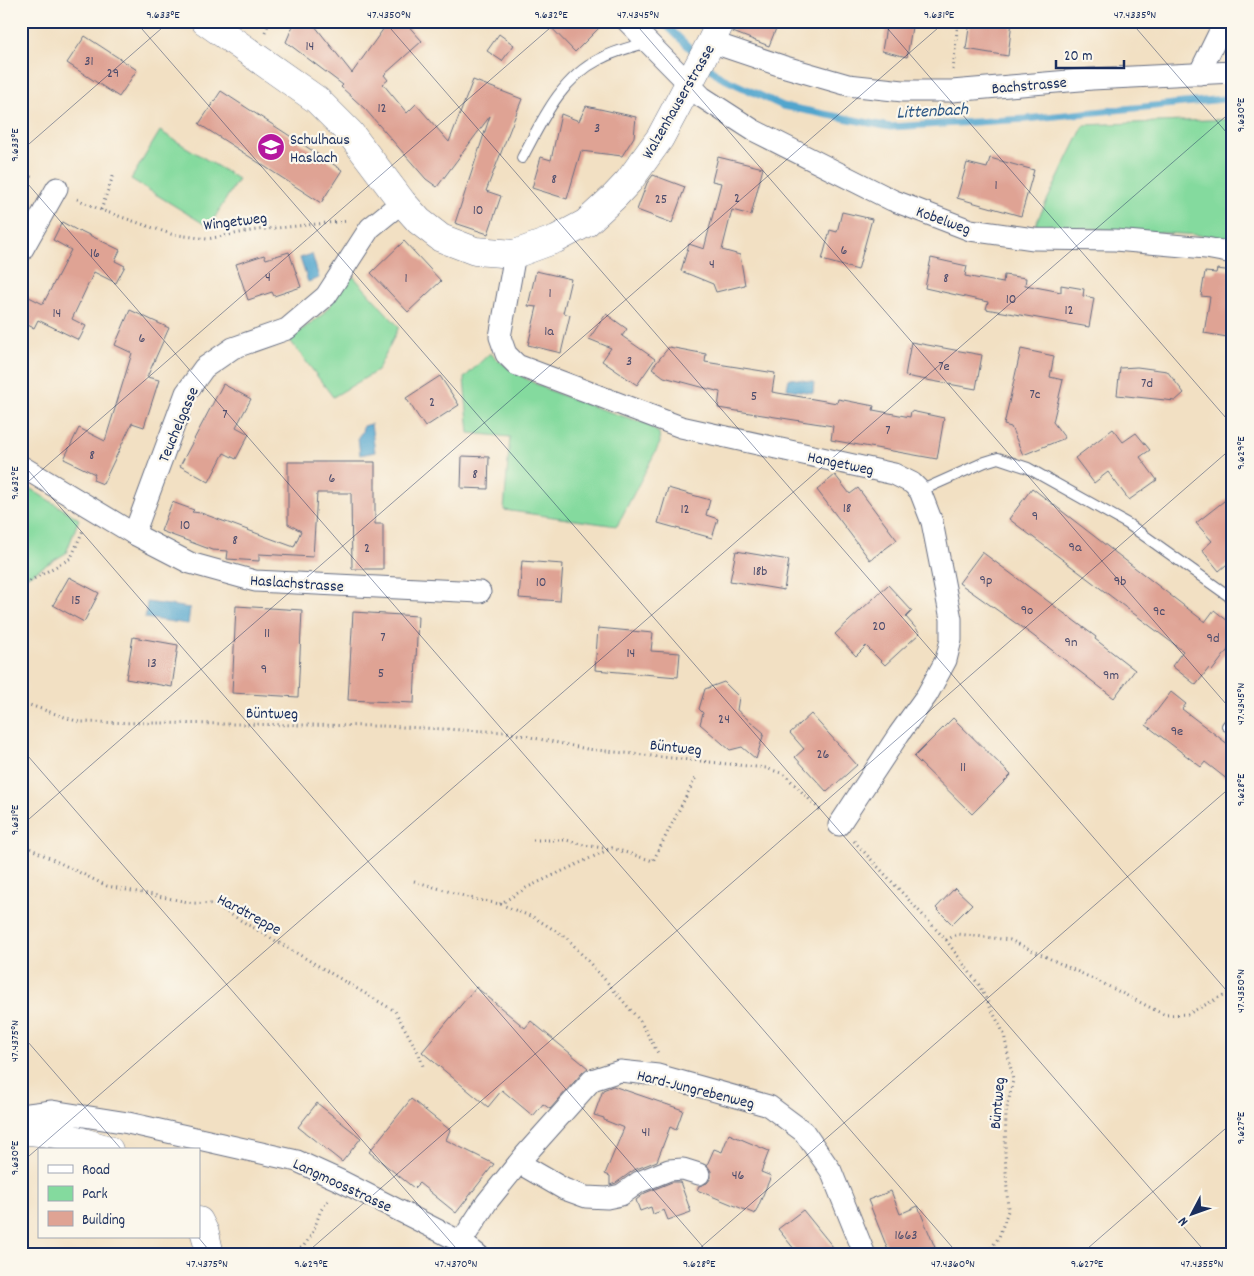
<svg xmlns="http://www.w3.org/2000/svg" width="1254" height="1276" viewBox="0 0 1254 1276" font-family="Dekko,sans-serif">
<rect width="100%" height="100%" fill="#fbf7ec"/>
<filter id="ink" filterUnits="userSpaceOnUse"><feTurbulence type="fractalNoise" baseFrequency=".02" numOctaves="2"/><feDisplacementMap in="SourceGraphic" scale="10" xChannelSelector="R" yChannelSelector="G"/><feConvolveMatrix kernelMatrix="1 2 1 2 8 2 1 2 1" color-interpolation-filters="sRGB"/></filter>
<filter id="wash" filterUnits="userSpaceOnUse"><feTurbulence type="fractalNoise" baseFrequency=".0096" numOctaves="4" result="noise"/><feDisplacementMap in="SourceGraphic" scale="20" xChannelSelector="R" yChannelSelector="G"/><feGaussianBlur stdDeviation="1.12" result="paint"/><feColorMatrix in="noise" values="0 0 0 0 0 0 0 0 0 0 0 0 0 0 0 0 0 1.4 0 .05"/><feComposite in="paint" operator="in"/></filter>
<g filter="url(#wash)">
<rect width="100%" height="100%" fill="#f2e0c3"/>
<g fill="#84da9e" stroke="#50847e">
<polygon points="1233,119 1233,243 1198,235 1035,225 1084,125"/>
<polygon points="160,131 238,179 209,227 131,179"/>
<polygon points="353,276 399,327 377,371 333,397 289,339 322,315"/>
<path d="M 490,353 C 532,392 594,406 647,424 L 659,433 L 660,443 L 617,526 L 504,510 L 510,437 L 469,433 L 464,378 Z"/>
<polygon points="21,483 79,519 66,553 21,580"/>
</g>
<g fill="#51a5cd" stroke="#366a96">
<polygon points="312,254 319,278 308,282 300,258"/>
<polygon points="789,378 814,382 813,393 787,389"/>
<polygon points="371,424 375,452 360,455 358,437 362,432 363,426"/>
<polygon points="147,602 190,608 188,624 145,618"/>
</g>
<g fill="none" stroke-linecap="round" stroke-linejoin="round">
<g stroke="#51a5cd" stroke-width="7">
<polyline points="662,21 698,56"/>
<polyline points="706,64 720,77 783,106 890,127 1026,119 1233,98"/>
</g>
</g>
<g id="blocks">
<g fill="#dfa394">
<polygon points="295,21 311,21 352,73 389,21 404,21 422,41 384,75 388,80 383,84 407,113 416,104 449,142 473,80 522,99 486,191 501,196 488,234 455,223 490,116 437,187 426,179 365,109 341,87 343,85 286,42"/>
<polygon points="545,21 606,21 575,52"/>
<polygon points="736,21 779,21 769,46 733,32"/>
<polygon points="887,21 913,21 907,57 882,51"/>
<polygon points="970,21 1012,21 1008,56 966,49"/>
<polygon points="499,34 514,45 502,61 487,51"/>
<polygon points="85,36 137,70 119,97 67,63"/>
<polygon points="221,91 342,170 321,203 199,124"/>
<polygon points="586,106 636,117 634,137 622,156 581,151 567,199 532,188 541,157 551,160 561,114 579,121"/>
<polygon points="718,157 763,168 751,215 732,210 722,250 740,255 745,285 716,292 713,284 681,271 689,244 704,249 721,183 712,181"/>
<polygon points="990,158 1034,170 1021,216 957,198 967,163 987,168"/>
<polygon points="653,175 685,187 672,223 637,210 647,183"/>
<polygon points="842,212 872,219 858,270 822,260 830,230 837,232"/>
<polygon points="62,222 80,232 81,231 120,250 115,261 125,266 116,283 94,272 72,319 86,326 79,340 38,320 34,328 21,322 21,293 43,304 71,250 53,240"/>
<polygon points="404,241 441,281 408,312 371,273"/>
<polygon points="289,252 301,287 274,296 272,292 248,300 236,264 264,255 266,259"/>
<polygon points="931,258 967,266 965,276 1003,283 1004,275 1026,278 1025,285 1061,292 1061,285 1084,289 1083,296 1094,298 1089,327 986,309 988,302 925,288"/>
<polygon points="1217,269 1233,271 1233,338 1204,333 1210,297 1201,296 1205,272 1216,273"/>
<polygon points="536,271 571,279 563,313 570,315 561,353 528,345 537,307 528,306"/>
<polygon points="130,310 169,328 147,377 159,380 144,427 132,423 103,484 93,480 95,474 64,459 79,428 105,441 132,353 115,345"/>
<polygon points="606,314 627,329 622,336 655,359 637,385 602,361 611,348 589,339"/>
<polygon points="911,342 982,355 976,389 905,376"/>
<polygon points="669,347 706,354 705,362 775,373 772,392 837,403 838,399 874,406 873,410 910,417 911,411 944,418 937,459 831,440 833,426 718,408 720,392 664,377 652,368"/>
<polygon points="1021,349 1054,356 1050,377 1063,380 1053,422 1065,438 1023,455 1011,427 1004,425"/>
<polygon points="1137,367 1167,371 1184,393 1175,401 1117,395 1120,368"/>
<polygon points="440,376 459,405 425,427 406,398"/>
<polygon points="223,384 251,399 236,427 249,434 236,459 224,453 209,482 180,466"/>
<polygon points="1113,429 1123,442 1136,433 1150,450 1140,457 1157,480 1129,500 1108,472 1094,483 1075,458"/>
<polygon points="462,456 489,457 488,489 461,488"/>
<polygon points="288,462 375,462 375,524 383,524 383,569 352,569 351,493 317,493 313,557 259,554 259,561 227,559 228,551 212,550 161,531 172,502 194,510 192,512 201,513 294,547 301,531 288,524"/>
<polygon points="835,475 850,494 858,488 897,540 870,560 817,490"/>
<polygon points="668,488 710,500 706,515 718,519 712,538 658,523"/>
<polygon points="1032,488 1205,622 1214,610 1233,625 1233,643 1212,671 1209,668 1196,685 1172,666 1183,651 1009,519"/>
<polygon points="1233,494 1233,559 1219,571 1202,550 1212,541 1196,523"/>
<polygon points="736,551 789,560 784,590 730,581"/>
<polygon points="982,552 1096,637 1095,639 1135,670 1114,698 1031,634 959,583"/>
<polygon points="522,561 563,564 560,601 519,598"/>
<polygon points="69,577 99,593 84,622 53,605"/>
<polygon points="888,585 912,611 906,617 920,633 885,665 866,646 856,656 835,634"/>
<polygon points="236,606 302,610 298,697 232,693"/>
<polygon points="353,612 418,616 414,703 348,700"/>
<polygon points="598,628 653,633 651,651 680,653 678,677 595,670"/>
<polygon points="133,637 178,645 172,687 126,679"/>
<polygon points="724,682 739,697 737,710 764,733 756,759 742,747 730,750 700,724 703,713 699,709 705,689"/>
<polygon points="1171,692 1186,704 1182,709 1233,748 1233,784 1205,762 1201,767 1146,725"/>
<polygon points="811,714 857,765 827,792 795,757 804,749 790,733"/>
<polygon points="953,718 1011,775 972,814 914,757"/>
<polygon points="955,888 972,904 952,924 936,908"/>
<polygon points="476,987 525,1028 531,1021 588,1068 583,1072 550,1109 543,1104 533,1116 502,1090 488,1107 422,1052"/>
<polygon points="613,1086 683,1110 676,1130 670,1127 657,1161 634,1170 616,1183 610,1185 610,1176 605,1174 624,1128 604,1120 604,1118 594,1115 603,1090"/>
<polygon points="411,1099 450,1130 446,1140 494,1164 456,1213 419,1183 414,1188 369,1152"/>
<polygon points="317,1103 361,1138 342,1162 298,1127"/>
<polygon points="729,1134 769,1151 761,1172 771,1176 755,1214 697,1190 699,1186 707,1183 711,1178 711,1171 707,1165 714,1149 722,1152"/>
<polygon points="672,1182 680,1182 691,1212 668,1220 664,1210 653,1214 651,1207 640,1211 636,1200 645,1193"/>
<polygon points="891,1191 900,1214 918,1206 938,1255 890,1255 868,1200"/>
<polygon points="803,1210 833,1247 823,1255 799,1255 778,1229"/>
</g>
</g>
</g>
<g filter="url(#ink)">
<use href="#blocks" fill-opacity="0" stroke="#666d81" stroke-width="1"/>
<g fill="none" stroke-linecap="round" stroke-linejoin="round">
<g stroke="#666d81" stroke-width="12">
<g id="lane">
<path d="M 522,158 C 542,121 560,79 600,59 C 614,51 632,47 648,42"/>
<polyline points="920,491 985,462 998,458 1028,468 1128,524 1233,599"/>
<polyline points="1227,726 1233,719"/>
</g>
</g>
<g stroke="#666d81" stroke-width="23">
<g id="street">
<polyline points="627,21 702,97 753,130 892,200 970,230 1034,239 1115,240 1206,248 1233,253"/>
<polyline points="711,42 782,66 848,85 903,91 952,91 1092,79 1233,72"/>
<polyline points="1199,74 1225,21"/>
<polyline points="21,252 57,188"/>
<polyline points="515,254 500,337 506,354 517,365 681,427 894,474 912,483 920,491 932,522 951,619 951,640 946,660 927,695 899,734 839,825"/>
<polyline points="21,466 134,534 190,563 255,581 480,592"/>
<polyline points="134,534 186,393 204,368 233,348 287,329 326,296 370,228 402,202"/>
<polyline points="21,1115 52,1111 128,1123 297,1161 341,1181 461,1242 478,1255"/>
<polyline points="519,1163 564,1189 586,1197 607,1198 621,1195 639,1182 669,1170 683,1169 699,1174"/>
<polyline points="461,1242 487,1202 525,1155 592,1080 620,1071 658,1075 769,1106 804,1132 831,1171 865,1255"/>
</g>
</g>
<g stroke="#666d81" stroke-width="29">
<g id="secondary">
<polyline points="205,21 317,100 350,133 402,202 419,221 441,238 475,251 515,254 556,239 586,223 614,197 629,181 660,138 711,42 721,21"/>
<polyline points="21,1130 57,1134 109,1150"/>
<polyline points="199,1221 205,1233 210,1255"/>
</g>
</g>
<g stroke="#666d81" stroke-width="3" stroke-dasharray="1 4" stroke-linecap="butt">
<polyline points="265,32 270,21"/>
<polyline points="953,70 958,21"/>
<polyline points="21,174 34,178"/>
<polyline points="77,199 101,210 171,234 207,239 256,230 348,221"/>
<polyline points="101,210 114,173"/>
<polyline points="21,586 71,558 84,528"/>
<polyline points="21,702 79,722 382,726 506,732 587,749 766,768 784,774 822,812"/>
<polyline points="533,840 566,840 584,845 610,849"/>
<polyline points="854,841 946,940 979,985 1004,1034 1013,1080 1006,1113 1005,1152 1008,1211 999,1237 986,1255"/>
<polyline points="21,844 107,886 193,903 213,904 395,1011 419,1054 424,1069"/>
<polyline points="414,881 474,899 500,904 535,918 567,938 606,981 640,1021 658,1053"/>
<polyline points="500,904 526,888 612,848 653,861 697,775"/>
<polyline points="946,940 958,934 1010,940 1104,984 1165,1015 1188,1014 1233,990"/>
<polyline points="287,1255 303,1247 312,1234 321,1210 330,1198"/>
</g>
<use href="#lane" stroke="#fff" stroke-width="10"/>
<use href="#street" stroke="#fff" stroke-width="21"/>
<use href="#secondary" stroke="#fff" stroke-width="28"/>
</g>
</g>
<path fill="none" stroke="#1b2f5e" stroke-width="1" stroke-opacity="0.45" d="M 135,21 L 1208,1255M 384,21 L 1233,998M 633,21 L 1233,712M 881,21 L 1233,426M 1130,21 L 1233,140M 21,151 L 170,21M 21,176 L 959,1255M 21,462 L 710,1255M 21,488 L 558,21M 21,748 L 462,1255M 21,826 L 946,21M 21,1034 L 122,1150M 21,1163 L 1233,110M 198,1237 L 213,1255M 304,1255 L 1233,447M 692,1255 L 1233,785M 1080,1255 L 1233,1122"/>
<defs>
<g id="school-disc" transform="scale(1.4375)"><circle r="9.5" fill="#b5179e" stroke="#fbf7ec"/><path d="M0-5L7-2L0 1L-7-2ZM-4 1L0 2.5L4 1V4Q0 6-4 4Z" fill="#fff"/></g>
</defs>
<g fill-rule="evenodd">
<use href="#school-disc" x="271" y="147"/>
</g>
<g text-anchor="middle" stroke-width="4.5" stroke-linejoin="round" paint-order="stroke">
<g font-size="14" fill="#4c4c6c">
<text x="310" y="50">14</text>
<text x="89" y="65">31</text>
<text x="113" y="77">29</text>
<text x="382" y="112">12</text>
<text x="597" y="132">3</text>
<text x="554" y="183">8</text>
<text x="996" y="189">1</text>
<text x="737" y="202">2</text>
<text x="661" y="203">25</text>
<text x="478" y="214">10</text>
<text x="844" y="254">6</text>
<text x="95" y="257">16</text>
<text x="712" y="268">4</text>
<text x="268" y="281">4</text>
<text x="406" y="282">1</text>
<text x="946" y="282">8</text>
<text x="550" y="297">1</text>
<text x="1011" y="303">10</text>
<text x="1069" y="314">12</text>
<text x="57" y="317">14</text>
<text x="549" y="335">1a</text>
<text x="142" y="342">6</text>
<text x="629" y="365">3</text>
<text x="944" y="370">7e</text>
<text x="1147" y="387">7d</text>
<text x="1035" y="398">7c</text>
<text x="754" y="400">5</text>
<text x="432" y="406">2</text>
<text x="225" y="418">7</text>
<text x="888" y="434">7</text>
<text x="92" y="459">8</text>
<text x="475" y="478">8</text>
<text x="332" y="482">6</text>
<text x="847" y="512">18</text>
<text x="685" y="513">12</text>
<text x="1035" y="520">9</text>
<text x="185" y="529">10</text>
<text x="235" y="544">8</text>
<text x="1075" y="551">9a</text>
<text x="367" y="552">2</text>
<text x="760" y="575">18b</text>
<text x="986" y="584">9p</text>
<text x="1120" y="585">9b</text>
<text x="541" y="586">10</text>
<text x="76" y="604">15</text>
<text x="1027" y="614">9o</text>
<text x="1159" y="615">9c</text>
<text x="879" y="630">20</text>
<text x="267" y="637">11</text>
<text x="383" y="641">7</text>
<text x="1213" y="642">9d</text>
<text x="1071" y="646">9n</text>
<text x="631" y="657">14</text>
<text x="152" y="667">13</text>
<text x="264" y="673">9</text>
<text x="381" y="677">5</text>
<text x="1111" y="679">9m</text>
<text x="724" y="723">24</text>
<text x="1177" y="735">9e</text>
<text x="823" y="758">26</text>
<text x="963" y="771">11</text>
<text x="646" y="1136">41</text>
<text x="738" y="1179">46</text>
<text x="906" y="1239">1663</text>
</g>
<g font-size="16" fill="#1b2f5e" stroke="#fbf7ec">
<text transform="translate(1029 84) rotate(-5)" y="6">Bachstrasse</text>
<text transform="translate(677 101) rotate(-60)" y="6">Walzenhauserstrasse</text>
<text transform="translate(944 219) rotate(20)" y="6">Kobelweg</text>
<text transform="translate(235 220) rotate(-7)" y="6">Wingetweg</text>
<text transform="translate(177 424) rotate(-67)" y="6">Teuchelgasse</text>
<text transform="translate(841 462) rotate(12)" y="6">Hangetweg</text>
<text transform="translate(297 582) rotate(4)" y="6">Haslachstrasse</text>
<text transform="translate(272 712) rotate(1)" y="6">Büntweg</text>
<text transform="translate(676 746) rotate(6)" y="6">Büntweg</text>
<text transform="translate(250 913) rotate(28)" y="6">Hardtreppe</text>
<text transform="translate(696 1088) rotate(14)" y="6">Hard-Jungrebenweg</text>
<text transform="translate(996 1103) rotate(-85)" y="6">Büntweg</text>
<text transform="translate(343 1184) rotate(25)" y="6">Langmoosstrasse</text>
</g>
<g font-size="16" fill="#1b2f5e" stroke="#fbf7ec" text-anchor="start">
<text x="290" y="144">Schulhaus<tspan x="290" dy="18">Haslach</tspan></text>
</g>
<g font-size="18" font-style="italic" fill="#2e5885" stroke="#fbf7ec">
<text transform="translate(932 110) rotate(-3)" y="6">Littenbach</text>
</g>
</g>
<rect width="1254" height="1276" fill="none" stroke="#fbf7ec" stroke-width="55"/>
<rect x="38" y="1148" width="162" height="90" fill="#fbf7ec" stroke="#a1a7b3"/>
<rect x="48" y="1165" width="25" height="8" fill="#ffffff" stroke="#a1a7b3"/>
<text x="82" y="1174" font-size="15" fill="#1b2f5e">Road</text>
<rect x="48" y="1186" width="25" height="15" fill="#84da9e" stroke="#a1a7b3"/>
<text x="82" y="1198" font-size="15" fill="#1b2f5e">Park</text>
<rect x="48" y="1211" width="25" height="15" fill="#dfa394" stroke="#a1a7b3"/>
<text x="82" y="1224" font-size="15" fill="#1b2f5e">Building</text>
<g transform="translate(1192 1214) rotate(229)" stroke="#fbf7ec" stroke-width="4" paint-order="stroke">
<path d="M0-4L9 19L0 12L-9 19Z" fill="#1b2f5e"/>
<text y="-8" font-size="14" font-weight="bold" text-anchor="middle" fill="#1b2f5e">N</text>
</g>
<path d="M1056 60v8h68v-8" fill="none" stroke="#1b2f5e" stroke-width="2.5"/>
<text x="1064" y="60" font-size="15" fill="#1b2f5e" stroke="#fbf7ec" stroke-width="4" paint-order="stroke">20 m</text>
<rect x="28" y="28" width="1198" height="1220" fill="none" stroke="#1b2f5e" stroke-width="2"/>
<g font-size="12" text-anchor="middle" fill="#1b2f5e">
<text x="163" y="18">9.633°E</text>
<text x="389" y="18">47.4350°N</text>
<text x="551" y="18">9.632°E</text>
<text x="638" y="18">47.4345°N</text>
<text x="939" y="18">9.631°E</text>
<text x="1135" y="18">47.4335°N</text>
<text transform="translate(1240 115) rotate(-90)" y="4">9.630°E</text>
<text transform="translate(14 145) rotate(-90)" y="4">9.633°E</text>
<text transform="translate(1240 453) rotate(-90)" y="4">9.629°E</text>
<text transform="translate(14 483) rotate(-90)" y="4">9.632°E</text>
<text transform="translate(1240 704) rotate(-90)" y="4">47.4345°N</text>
<text transform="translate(1240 790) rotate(-90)" y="4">9.628°E</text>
<text transform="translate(14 820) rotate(-90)" y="4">9.631°E</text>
<text transform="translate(1240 991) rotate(-90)" y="4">47.4350°N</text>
<text transform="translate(14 1041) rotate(-90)" y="4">47.4375°N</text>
<text transform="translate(1240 1128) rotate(-90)" y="4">9.627°E</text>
<text transform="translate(14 1158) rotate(-90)" y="4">9.630°E</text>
<text x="207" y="1267">47.4375°N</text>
<text x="311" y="1267">9.629°E</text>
<text x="456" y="1267">47.4370°N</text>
<text x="699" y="1267">9.628°E</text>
<text x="953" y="1267">47.4360°N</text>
<text x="1087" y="1267">9.627°E</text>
<text x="1202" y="1267">47.4355°N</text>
</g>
</svg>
